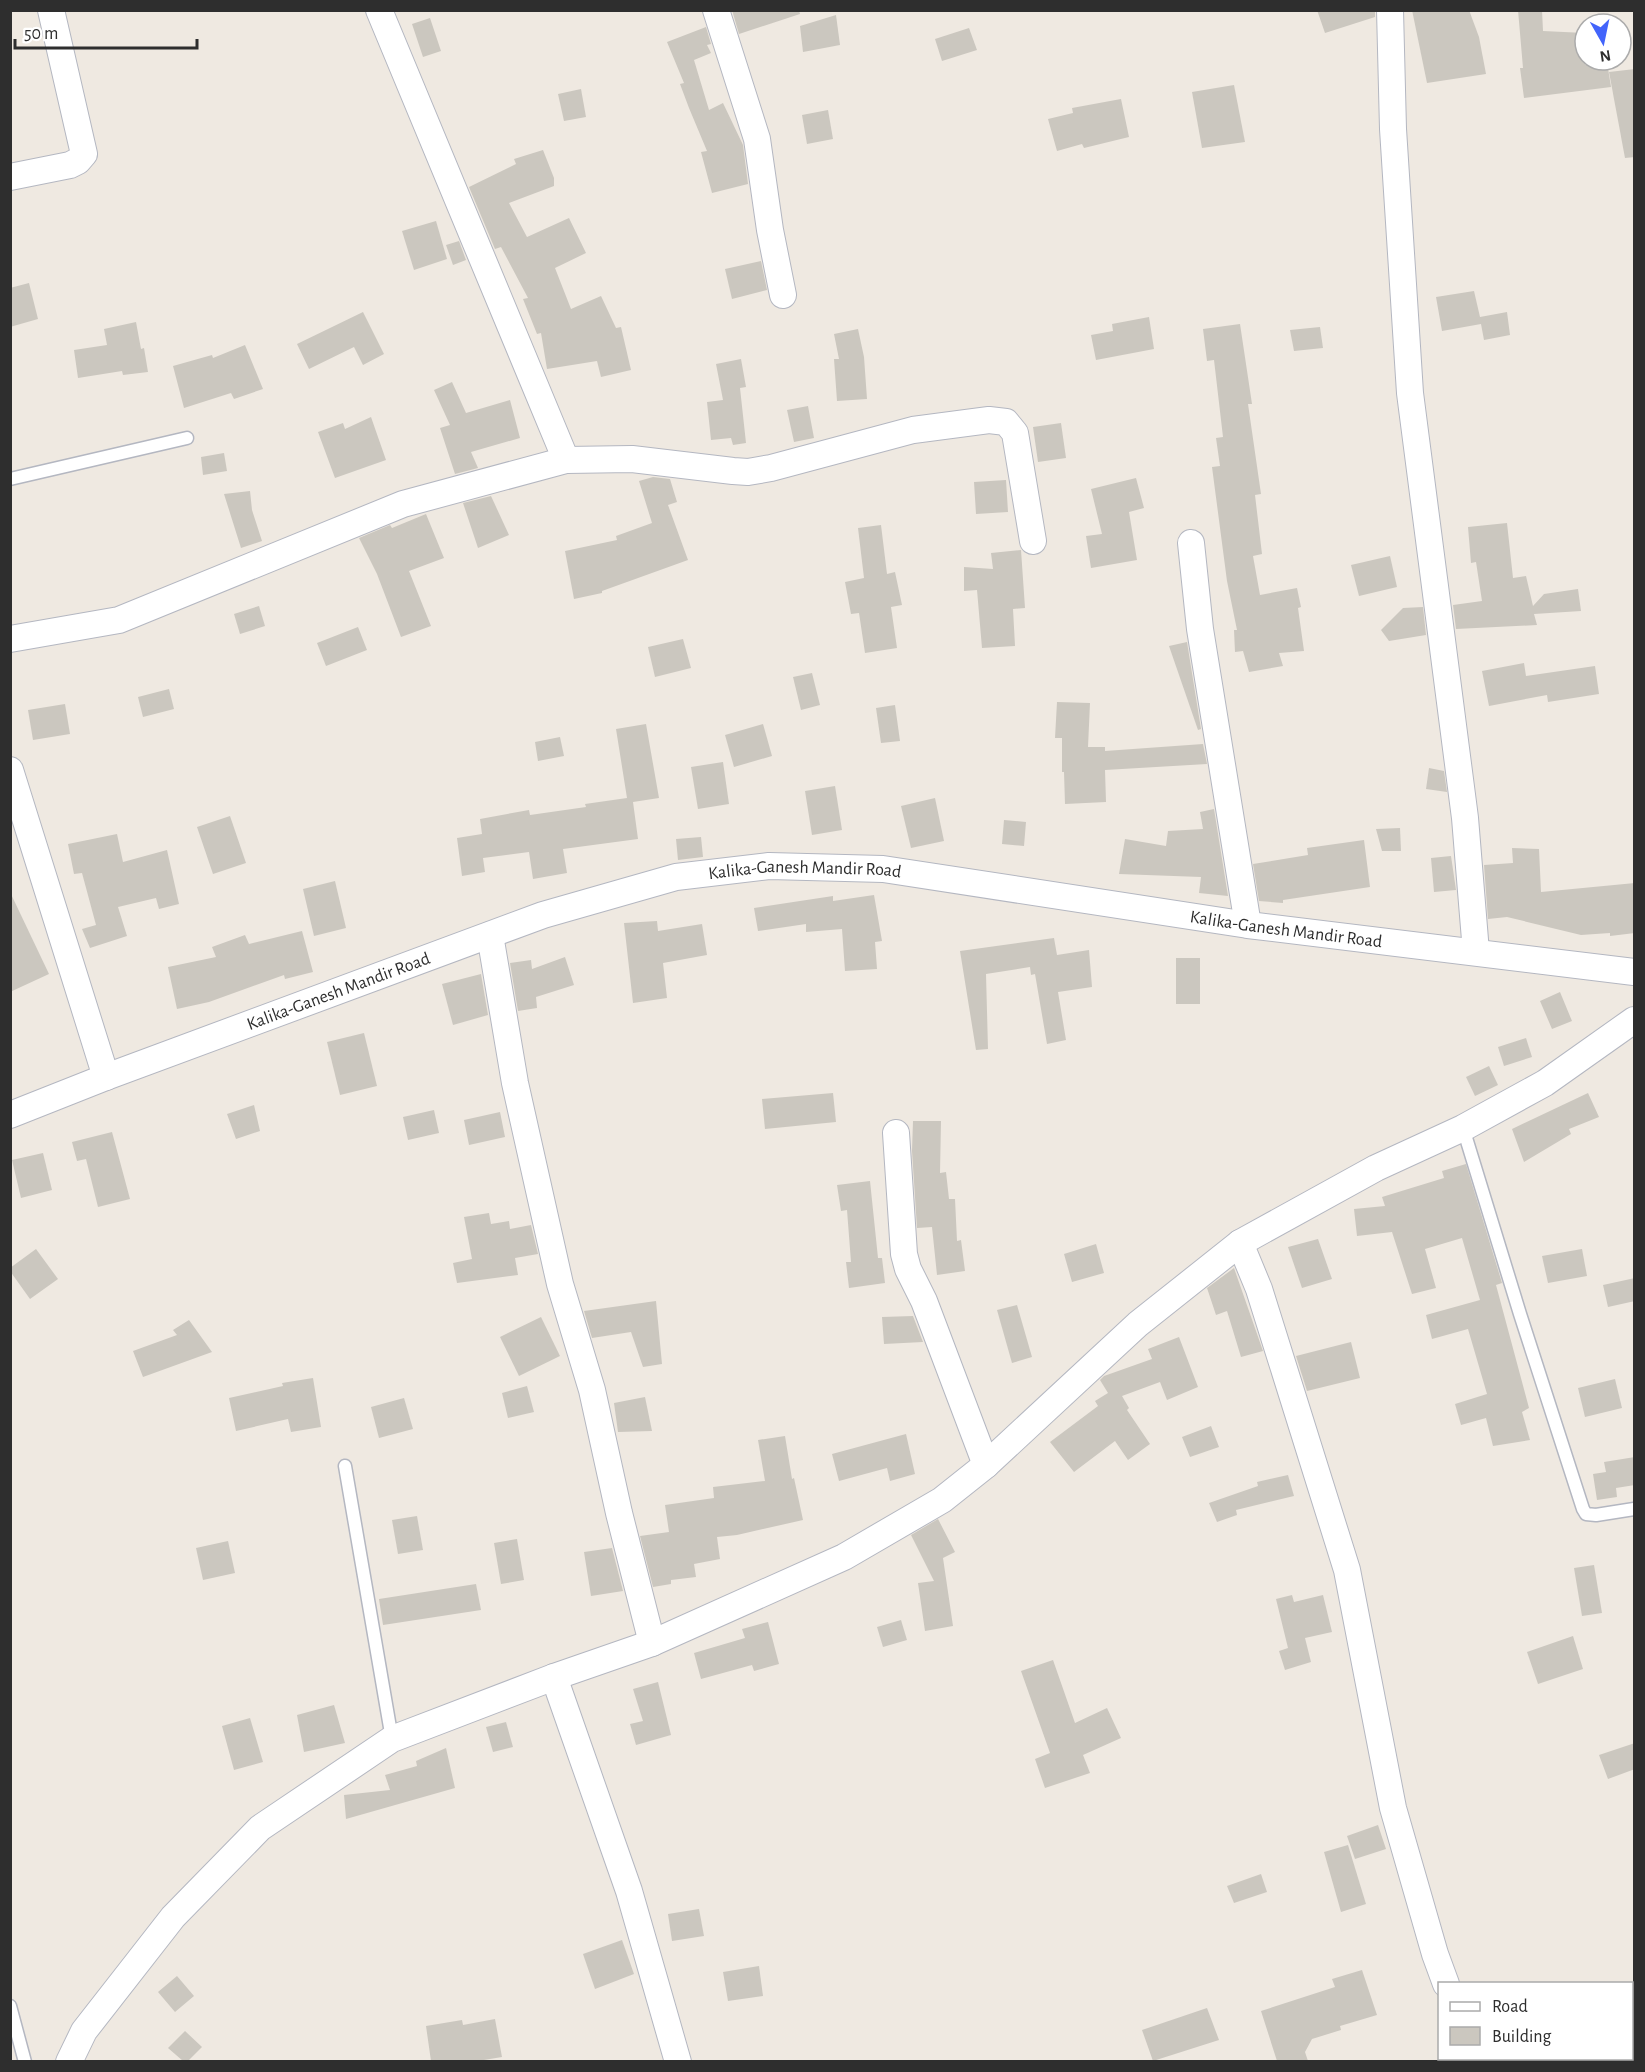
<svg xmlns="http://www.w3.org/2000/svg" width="1645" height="2072" viewBox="0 0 1645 2072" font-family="'Alegreya Sans',sans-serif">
<rect width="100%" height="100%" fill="#efe9e1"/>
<g fill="#cbc7bf">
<polygon points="732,10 799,10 800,14 739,34"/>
<polygon points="1317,10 1375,10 1375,17 1325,33"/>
<polygon points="1412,10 1469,10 1479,37 1486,74 1427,83"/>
<polygon points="1518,10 1542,10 1543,31 1585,33 1585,65 1607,62 1611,87 1524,98 1520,68 1523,68"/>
<polygon points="836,15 840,45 803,52 800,26"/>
<polygon points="430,18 441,51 423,57 412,24"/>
<polygon points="706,27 711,44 707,45 711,53 694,60 709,110 723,103 743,145 748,184 712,193 701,152 707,151 689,108 680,84 684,83 667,42"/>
<polygon points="969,28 977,50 942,61 935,39"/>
<polygon points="1635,69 1635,157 1625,158 1609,72"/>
<polygon points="1234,85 1245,142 1202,148 1192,92"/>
<polygon points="581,89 586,117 564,121 558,94"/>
<polygon points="1121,99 1129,137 1084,148 1082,144 1057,151 1048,119 1073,113 1072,108"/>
<polygon points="828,110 833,139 807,144 802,115"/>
<polygon points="543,150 554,178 554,186 509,203 527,237 569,218 586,253 555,268 571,309 601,296 616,328 621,327 631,370 601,377 597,361 547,369 541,333 537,334 523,299 528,298 501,247 495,249 469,187 516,164 514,159"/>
<polygon points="436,221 447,259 414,270 402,231"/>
<polygon points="459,241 466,260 453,265 446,245"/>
<polygon points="761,261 767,290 732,299 725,269"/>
<polygon points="29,283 38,319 10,327 10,288"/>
<polygon points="1474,291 1480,317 1507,312 1510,335 1484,340 1481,324 1442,331 1436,297"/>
<polygon points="363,312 384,354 363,365 354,347 309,369 297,344"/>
<polygon points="1149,317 1154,349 1096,360 1091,335 1113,331 1112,324"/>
<polygon points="136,322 141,349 144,348 148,372 123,375 122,371 78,378 74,350 107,345 104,329"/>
<polygon points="1240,324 1252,404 1248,404 1261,494 1255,495 1262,554 1253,556 1260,595 1297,588 1301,607 1298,608 1304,651 1279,653 1283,666 1249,672 1243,651 1235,652 1234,630 1237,630 1227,581 1212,467 1220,466 1216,438 1223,437 1214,360 1207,361 1203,329"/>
<polygon points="1320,327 1323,348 1294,351 1290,330"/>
<polygon points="858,329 864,357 867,399 837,401 834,359 839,359 834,334"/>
<polygon points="245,345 263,389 234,399 231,393 184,408 173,366 212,355 213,358"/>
<polygon points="741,359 746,387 740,388 746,443 733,445 731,438 711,440 707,402 723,400 716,364"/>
<polygon points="452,382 466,413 510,400 520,438 471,452 478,468 455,474 440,428 450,425 434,390"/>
<polygon points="808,406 814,438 794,442 787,410"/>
<polygon points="371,417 386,460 335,478 318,432 343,423 345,429"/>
<polygon points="1061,423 1066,458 1038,462 1033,427"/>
<polygon points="224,453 227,471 203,475 201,457"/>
<polygon points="653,477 670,479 677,502 668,505 688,560 602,591 602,593 574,599 565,551 617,540 616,536 652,523 639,481"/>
<polygon points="1136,478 1144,508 1129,512 1137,560 1091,568 1086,536 1102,534 1091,489"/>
<polygon points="1006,480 1008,512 976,514 974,482"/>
<polygon points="250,491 252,510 262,541 241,548 224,494"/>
<polygon points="491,496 509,535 478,548 463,503"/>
<polygon points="426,514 444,558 409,571 431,626 401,637 377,574 359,538 390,525 392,528"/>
<polygon points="1507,523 1513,578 1526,576 1533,606 1544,594 1578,589 1581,611 1534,614 1537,625 1456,629 1453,605 1482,601 1476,562 1471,563 1468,527"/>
<polygon points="881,525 887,574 895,572 902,605 891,607 897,648 865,653 859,613 851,614 845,582 864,578 858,528"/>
<polygon points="1021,550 1025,608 1013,609 1015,646 982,648 977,590 964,591 964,567 993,569 991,553"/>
<polygon points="1390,556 1397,587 1359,596 1351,565"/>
<polygon points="259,606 265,626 240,634 234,614"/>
<polygon points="1423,607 1426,635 1389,641 1381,630 1403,608"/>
<polygon points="358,627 367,650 326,666 317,643"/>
<polygon points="683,639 691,668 655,677 648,647"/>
<polygon points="1187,642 1201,729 1198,730 1169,646"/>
<polygon points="1524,663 1526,676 1595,666 1599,694 1548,702 1547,695 1489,706 1482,671"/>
<polygon points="812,673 820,705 801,710 793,677"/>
<polygon points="169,689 174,709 143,717 138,697"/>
<polygon points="1057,702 1090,703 1088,747 1105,747 1105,751 1203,744 1207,764 1105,770 1106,802 1065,804 1064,772 1062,772 1062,738 1055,738"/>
<polygon points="65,704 70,734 33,740 28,710"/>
<polygon points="895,705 900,741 881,743 876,708"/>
<polygon points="646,724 659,798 633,802 638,839 563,849 567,873 533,879 529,852 483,858 485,872 462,876 457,838 482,834 480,819 529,810 530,815 586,807 585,804 627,798 616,729"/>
<polygon points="763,724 772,756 734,767 725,735"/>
<polygon points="560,737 564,756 538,761 535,742"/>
<polygon points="723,762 729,804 698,809 691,767"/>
<polygon points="1429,768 1444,771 1447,792 1426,789"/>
<polygon points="835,786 842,830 812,835 805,791"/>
<polygon points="935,798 944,841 911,848 901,806"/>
<polygon points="1214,809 1228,896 1199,893 1201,877 1119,874 1125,839 1166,846 1168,831 1203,829 1200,812"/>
<polygon points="230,816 246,863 213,874 197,827"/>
<polygon points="1004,820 1026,822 1024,846 1002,844"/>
<polygon points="1400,828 1401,851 1382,851 1376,829"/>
<polygon points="117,834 123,862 167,850 179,904 159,909 156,898 118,907 127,936 90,948 82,929 96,925 82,873 74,874 68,844"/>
<polygon points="701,837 703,857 678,860 676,839"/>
<polygon points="1364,840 1370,887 1283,900 1283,903 1259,901 1253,864 1308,855 1307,848"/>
<polygon points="1512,848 1539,849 1541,892 1635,883 1635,933 1610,936 1610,933 1581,935 1507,917 1488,919 1484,865 1513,863"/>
<polygon points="1451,856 1456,890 1434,892 1431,858"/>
<polygon points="335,881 346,928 314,936 303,889"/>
<polygon points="10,892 49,974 10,992"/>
<polygon points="874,895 882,941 875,942 877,969 845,971 842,929 806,932 806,924 758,931 754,908 833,896 833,901"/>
<polygon points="657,921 658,931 702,924 707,955 663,963 667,998 633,1003 624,923"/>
<polygon points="302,931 313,972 285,979 284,975 209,1002 177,1009 168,967 216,957 212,947 245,935 249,944"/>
<polygon points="1054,938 1057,955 1089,950 1092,987 1058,992 1066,1040 1047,1044 1035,974 1031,975 1030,967 986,974 988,1049 976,1050 960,951"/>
<polygon points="565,957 574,985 536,997 537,1008 518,1011 510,963 531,960 532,969"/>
<rect x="1176" y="958" width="24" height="46"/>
<polygon points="481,974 488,1015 453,1025 442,984"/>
<polygon points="1560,992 1572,1021 1552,1029 1540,1001"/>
<polygon points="364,1033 377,1086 340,1095 327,1042"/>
<polygon points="1526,1038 1532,1057 1504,1066 1498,1047"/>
<polygon points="1489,1066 1498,1085 1475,1096 1466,1077"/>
<polygon points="833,1093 836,1122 765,1129 762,1099"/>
<polygon points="1588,1093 1599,1117 1569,1129 1571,1134 1524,1162 1512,1129"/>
<polygon points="254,1105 260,1131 236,1139 227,1114"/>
<polygon points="434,1110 439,1133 408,1140 403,1117"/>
<polygon points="500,1112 505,1137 469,1145 464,1120"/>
<polygon points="913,1121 941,1121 940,1173 946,1172 949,1199 955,1199 957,1241 961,1240 965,1271 937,1275 932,1227 917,1228 912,1151"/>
<polygon points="112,1132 130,1199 98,1207 86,1159 77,1161 72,1142"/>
<polygon points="43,1153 52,1190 21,1198 12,1160"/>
<polygon points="1466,1164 1502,1283 1496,1285 1529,1408 1522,1412 1530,1440 1493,1446 1486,1418 1461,1425 1455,1404 1487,1394 1468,1329 1432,1339 1426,1315 1480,1300 1462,1238 1425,1249 1436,1288 1412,1294 1392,1232 1357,1236 1354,1209 1385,1206 1382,1197 1444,1178 1442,1171"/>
<polygon points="870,1181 878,1258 882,1258 885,1283 849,1288 846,1262 851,1262 847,1210 841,1211 837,1185"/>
<polygon points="489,1213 491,1224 509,1221 510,1229 531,1225 538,1254 515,1258 518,1275 457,1283 453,1263 472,1259 464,1217"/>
<polygon points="1318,1239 1332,1279 1302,1288 1288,1247"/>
<polygon points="1096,1244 1104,1273 1072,1282 1064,1254"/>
<polygon points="36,1249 58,1279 30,1299 10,1271 10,1268"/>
<polygon points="1582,1249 1587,1276 1548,1283 1542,1256"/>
<polygon points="1234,1268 1263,1351 1241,1357 1227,1311 1216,1315 1207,1288"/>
<polygon points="1635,1278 1635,1301 1608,1307 1603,1285"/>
<polygon points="656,1301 662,1364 643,1367 631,1332 592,1338 584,1311"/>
<polygon points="1017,1305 1032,1357 1012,1363 997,1310"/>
<polygon points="913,1316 923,1342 884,1344 882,1317"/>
<polygon points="541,1317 560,1356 519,1376 500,1337"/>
<polygon points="189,1320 212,1352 143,1377 133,1351 177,1335 173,1330"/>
<polygon points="1179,1337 1198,1387 1167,1400 1160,1382 1122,1396 1129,1408 1127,1410 1150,1444 1128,1460 1115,1441 1074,1472 1050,1442 1098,1406 1095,1401 1108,1393 1100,1380 1104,1376 1152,1359 1148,1349"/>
<polygon points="1351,1342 1360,1378 1307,1391 1296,1356"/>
<polygon points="313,1378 321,1427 291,1432 288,1419 236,1431 229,1398 283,1386 282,1383"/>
<polygon points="1615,1379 1622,1408 1585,1417 1578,1388"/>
<polygon points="527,1386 534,1412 508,1418 502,1393"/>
<polygon points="645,1397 652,1431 618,1432 614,1403"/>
<polygon points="404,1398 413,1429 379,1438 371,1407"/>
<polygon points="1211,1426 1219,1447 1190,1457 1182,1437"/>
<polygon points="906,1434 915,1474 890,1481 887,1468 839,1481 832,1454"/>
<polygon points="785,1436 792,1479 794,1478 803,1520 737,1535 717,1537 720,1559 694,1564 696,1577 671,1580 671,1584 653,1587 640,1536 669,1532 665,1505 714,1498 713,1487 765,1481 758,1440"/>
<polygon points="1635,1457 1635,1485 1616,1488 1617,1497 1597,1500 1593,1474 1606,1472 1604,1462"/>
<polygon points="1288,1475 1294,1496 1236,1510 1237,1515 1217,1522 1209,1503 1258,1486 1257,1482"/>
<polygon points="417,1516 423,1550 398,1554 392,1520"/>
<polygon points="938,1519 955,1552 943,1558 953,1626 925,1631 918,1583 934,1581 911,1535"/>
<polygon points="517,1539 524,1580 501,1584 494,1543"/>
<polygon points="228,1541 235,1573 203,1580 196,1548"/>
<polygon points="612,1548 623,1591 591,1596 584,1552"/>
<polygon points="1594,1565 1602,1613 1582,1616 1574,1568"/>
<polygon points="476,1584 481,1610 383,1625 379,1599"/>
<polygon points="1292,1595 1294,1602 1323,1595 1332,1632 1305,1638 1311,1662 1285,1670 1279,1651 1288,1648 1276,1599"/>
<polygon points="901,1620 907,1640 883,1647 877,1627"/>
<polygon points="768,1622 779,1664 754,1671 752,1665 701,1679 694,1653 745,1638 742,1629"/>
<polygon points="1573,1636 1583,1669 1538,1684 1527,1652"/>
<polygon points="1053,1660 1075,1723 1107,1708 1121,1738 1083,1755 1090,1773 1045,1788 1035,1759 1050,1753 1021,1671"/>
<polygon points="658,1682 671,1735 636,1745 630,1724 643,1721 633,1689"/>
<polygon points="334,1705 345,1743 304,1752 297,1715"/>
<polygon points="250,1718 263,1762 234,1770 222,1726"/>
<polygon points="506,1722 513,1747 493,1752 486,1727"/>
<polygon points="1635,1743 1635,1769 1608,1779 1599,1755"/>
<polygon points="446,1748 455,1788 346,1819 344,1795 390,1790 385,1775 417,1766 416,1761"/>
<polygon points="1378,1825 1386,1849 1355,1859 1347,1836"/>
<polygon points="1348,1845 1366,1904 1341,1912 1324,1852"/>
<polygon points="1261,1874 1267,1892 1234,1903 1227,1886"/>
<polygon points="699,1909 704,1936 672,1941 668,1914"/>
<polygon points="622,1940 634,1974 595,1989 583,1954"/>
<polygon points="759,1966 763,1996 728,2001 723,1972"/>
<polygon points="1362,1970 1377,2015 1340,2026 1341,2030 1312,2039 1305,2052 1308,2061 1277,2061 1261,2011 1335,1987 1332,1979"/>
<polygon points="177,1976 194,1996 175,2012 158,1992"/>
<polygon points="1207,2008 1219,2040 1153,2061 1142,2030"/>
<polygon points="495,2019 502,2057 478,2061 431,2061 426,2026 462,2020 463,2025"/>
<polygon points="185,2031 202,2047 188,2061 183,2061 168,2048"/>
</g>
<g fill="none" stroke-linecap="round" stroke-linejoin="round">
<g stroke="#b4b7c1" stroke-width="15">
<g id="lane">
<polyline points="10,479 187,438"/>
<polyline points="1463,1128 1520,1314 1583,1509 1586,1514 1596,1515 1634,1509"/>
<polyline points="345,1466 392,1739"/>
<polyline points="10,2006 25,2062"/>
</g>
</g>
<g stroke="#b4b7c1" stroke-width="28">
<g id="street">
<polyline points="379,10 566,460"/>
<polyline points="716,10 757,139 770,230 783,295"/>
<polyline points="1390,10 1393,129 1410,393 1465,818 1476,952"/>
<polyline points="10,177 70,165 78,161 84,154 51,10"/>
<polyline points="1191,543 1200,629 1248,925"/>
<polyline points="10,639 119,620 403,504 566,460 632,459 733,471 748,472 771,468 913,430 989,420 1006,422 1015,433 1033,541"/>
<polyline points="10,770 106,1077"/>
<polyline points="490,935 515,1083 560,1284 592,1390 619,1513 652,1643"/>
<path id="s1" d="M 10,1115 L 106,1077 L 543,915 L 676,877 L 769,866 L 883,869 L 1248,925 L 1634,972"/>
<polyline points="896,1133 904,1254 908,1269 924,1301 986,1465"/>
<polyline points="1240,1243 1259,1289 1347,1570 1393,1808 1435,1954 1446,1984"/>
<polyline points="554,1677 629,1891 678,2062"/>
<polyline points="1632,2010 1634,2010"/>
<polyline points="69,2062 84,2031 173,1917 260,1828 392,1739 554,1677 652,1643 844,1557 942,1500 986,1465 1138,1324 1240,1243 1376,1168 1463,1128 1545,1083 1634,1020"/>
<polyline points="1453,2062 1463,2058"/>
</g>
</g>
<use href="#lane" stroke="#fff" stroke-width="12"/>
<use href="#street" stroke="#fff" stroke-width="26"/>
</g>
<g text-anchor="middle" stroke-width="6" stroke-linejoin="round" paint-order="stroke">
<g font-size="18" fill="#2e2e2e" stroke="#fff">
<text dy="6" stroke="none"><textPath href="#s1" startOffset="837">Kalika-Ganesh Mandir Road</textPath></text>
<text dy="6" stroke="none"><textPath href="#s1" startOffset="1323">Kalika-Ganesh Mandir Road</textPath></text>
<text dy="6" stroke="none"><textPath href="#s1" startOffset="351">Kalika-Ganesh Mandir Road</textPath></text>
</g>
</g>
<rect width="1645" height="2072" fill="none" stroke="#2e2e2e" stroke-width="24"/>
<rect x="1438" y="1982" width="195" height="78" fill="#ffffff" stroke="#ababab" stroke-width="1.5"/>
<rect x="1450" y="2002" width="30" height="9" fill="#ffffff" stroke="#ababab" stroke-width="1.5"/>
<text x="1492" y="2012" font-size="18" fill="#2e2e2e">Road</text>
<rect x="1450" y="2027" width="30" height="18" fill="#cbc7bf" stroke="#ababab" stroke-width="1.5"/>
<text x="1492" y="2042" font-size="18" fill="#2e2e2e">Building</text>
<g transform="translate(1603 42) rotate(171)"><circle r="28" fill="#ffffff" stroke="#ababab" stroke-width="1.5"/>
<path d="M0-4.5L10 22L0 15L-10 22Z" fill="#4264fb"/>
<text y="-9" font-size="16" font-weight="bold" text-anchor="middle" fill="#2e2e2e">N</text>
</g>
<path d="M15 39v9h182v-9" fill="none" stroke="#2e2e2e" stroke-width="3"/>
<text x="24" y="39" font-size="18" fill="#2e2e2e" stroke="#ffffff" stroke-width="4.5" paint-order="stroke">50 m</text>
</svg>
